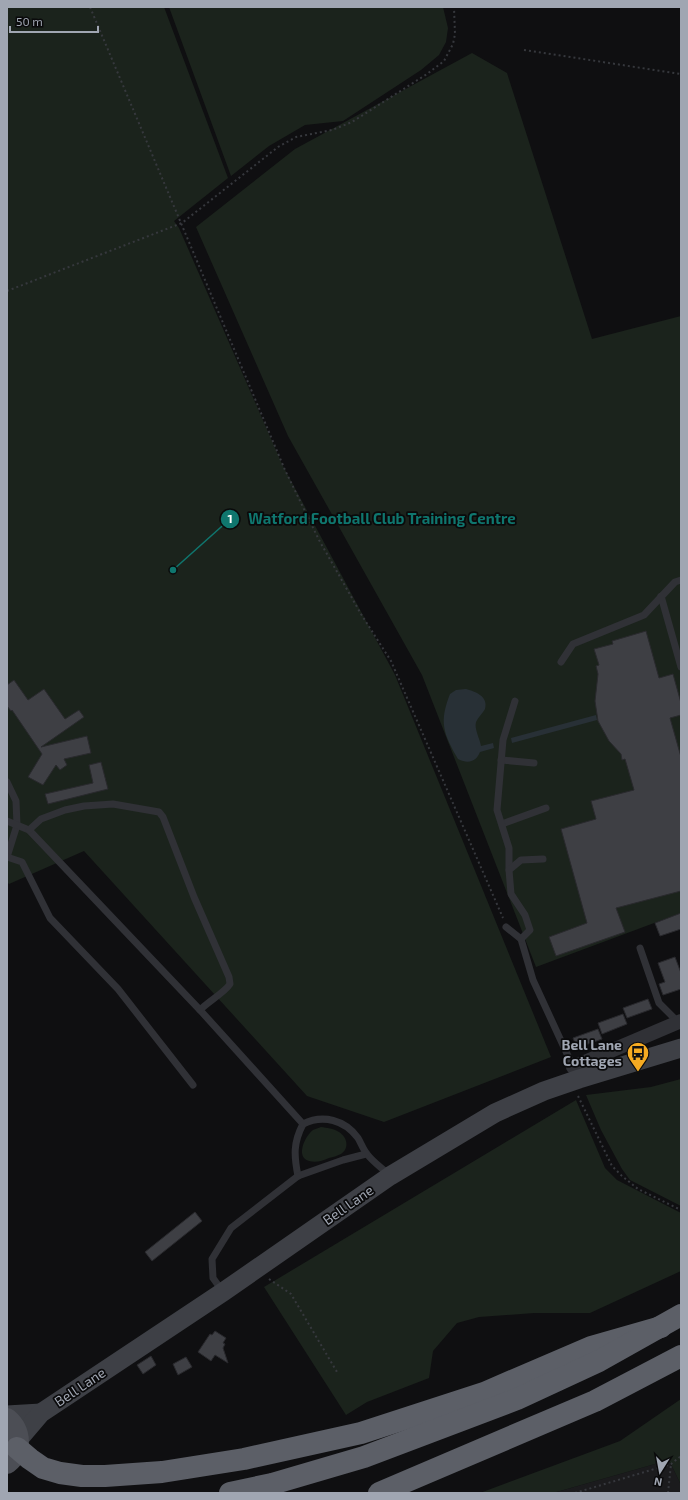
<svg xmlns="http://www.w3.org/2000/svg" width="688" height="1500" viewBox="0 0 688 1500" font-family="'Exo 2',sans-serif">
<rect width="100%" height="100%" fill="#0f0f11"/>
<polygon fill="#1b1b1d" points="669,1460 681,1485 681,1493 553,1493"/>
<g fill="#1b231c">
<polygon points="7,7 164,7 228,178 174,221 179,228 282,464 395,675 551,1057 384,1122 307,1096 84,851 9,884 7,882"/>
<polygon points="169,7 443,7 448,28 446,42 439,55 421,70 343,121 305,125 269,146 231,176"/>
<polygon points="472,53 507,73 592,339 681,316 681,913 536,967 422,675 288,436 196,227 295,149"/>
<polygon points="681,1079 681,1206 630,1180 622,1169 601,1130 586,1095 651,1087"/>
<polygon points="576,1100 605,1168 617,1180 681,1213 681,1271 590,1313 534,1313 479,1317 457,1323 433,1351 429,1378 367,1402 346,1415 264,1287"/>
<path d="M 321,1127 C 327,1128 333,1128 339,1132 C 347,1137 350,1148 341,1154 C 337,1156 333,1157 329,1158 C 322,1161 316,1163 309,1161 C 295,1157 305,1136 313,1130 C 315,1129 319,1128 321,1127 Z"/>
<polygon points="681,1399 681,1485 669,1460 553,1493 480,1493 620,1441"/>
</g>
<g fill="#283036">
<path d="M 466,689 C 474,691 489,696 485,709 C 483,713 478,717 476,722 C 474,729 480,739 481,746 L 493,743 L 494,748 L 480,752 C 476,762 468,764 458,759 C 443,733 439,722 450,694 L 456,690 Z"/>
<polygon points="596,715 597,720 512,743 511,738"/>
</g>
<g fill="#3e3f44" stroke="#29292d">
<polygon points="646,631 659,678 673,674 681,703 681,715 670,718 681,757 681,891 616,908 625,932 556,956 549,937 587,923 561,829 596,819 591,801 634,790 625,759 622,760 621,754 609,741 598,721 595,701 598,674 596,666 599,665 594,649 613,644 612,641"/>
<polygon points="14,680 28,700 44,689 65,719 79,710 84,717 41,747 87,736 91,753 64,759 67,765 60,770 56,765 43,785 28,777 42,754 12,710 11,711 7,706 7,685"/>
<polygon points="101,762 108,789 48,804 45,794 93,783 89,765"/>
<polygon points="681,913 681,929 660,936 655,923"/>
<polygon points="675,957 681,973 681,989 663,995 659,984 665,982 658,963"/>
<polygon points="648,999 652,1009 627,1018 623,1008"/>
<polygon points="623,1014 627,1024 602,1034 598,1023"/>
<polygon points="598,1029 602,1039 577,1048 573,1038"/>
<polygon points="195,1212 202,1221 152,1261 145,1252"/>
<polygon points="215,1331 226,1338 223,1343 225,1344 223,1348 228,1363 215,1355 211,1361 198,1352 210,1334 212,1335"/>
<polygon points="151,1356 156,1365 143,1374 137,1365"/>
<polygon points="186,1357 192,1367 178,1375 173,1364"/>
</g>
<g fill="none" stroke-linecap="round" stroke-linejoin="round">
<g stroke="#36383d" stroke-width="2" stroke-dasharray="2 3" stroke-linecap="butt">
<polyline points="90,7 285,470 319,540 361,614 391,661 503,918"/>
<polyline points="524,50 681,74"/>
<polyline points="7,291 182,223 278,147 296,137 332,130 352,122 427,74 444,61 453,44 455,34 454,7"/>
<polyline points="578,1096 612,1166 622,1176 638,1189 681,1210"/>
<polyline points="269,1279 291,1294 337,1372"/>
<polyline points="575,1493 671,1464 681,1456"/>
<polyline points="668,1493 671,1464"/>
</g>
<g stroke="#303136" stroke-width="7">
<polyline points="661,596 681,667"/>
<polyline points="561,662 573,644 644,615 675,582 681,580"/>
<polyline points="501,760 534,763"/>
<polyline points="7,782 16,801 17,825 7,857"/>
<path d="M 7,821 L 29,830 L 200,1010 L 303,1124 C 293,1143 294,1156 298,1176"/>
<polyline points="502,824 546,808"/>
<path d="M 29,830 L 41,819 L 65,810 L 84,806 L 113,804 L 159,812 L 163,817 L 194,897 L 229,977 L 230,984 C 225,992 208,1002 200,1010"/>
<polyline points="7,857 22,862 50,918 118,989 193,1085"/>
<polyline points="509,870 509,848 497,810 503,740 515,701"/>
<polyline points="506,927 521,939 533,980 574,1069"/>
<polyline points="521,939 530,930 525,915 511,894 509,870 521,860 543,859"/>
<polyline points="640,948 659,1003 678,1022"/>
<path d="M 303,1124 C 323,1114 345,1120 358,1138 C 361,1143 363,1149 367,1154 C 373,1162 382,1168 389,1175"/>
<polyline points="223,1292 213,1278 212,1259 231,1228 298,1176 343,1160 366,1154"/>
</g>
<polyline stroke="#303136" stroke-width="14" points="573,1067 681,1021"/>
<g stroke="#3e4046" stroke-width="19">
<polyline points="7,1415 41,1413"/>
<polyline points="18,1440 41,1413 223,1292 390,1176 495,1113 544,1091 579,1079 681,1048"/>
</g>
<path stroke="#4c4e55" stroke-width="22" d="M 7,1419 C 21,1431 22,1451 7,1463"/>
<g stroke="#5c5f67" stroke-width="22">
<polyline points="17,1448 30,1459 43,1468 60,1473 82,1476 105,1476 162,1472 244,1459 361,1433 484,1393 591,1347 661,1327"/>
<polyline points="230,1493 272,1484 364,1457 517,1399 599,1361 681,1315"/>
<polyline points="379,1493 595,1401 681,1356"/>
</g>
</g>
<defs>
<g id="bus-pin" transform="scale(1.15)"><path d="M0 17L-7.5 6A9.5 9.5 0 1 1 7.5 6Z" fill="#f6ab22" stroke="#0a0a0b"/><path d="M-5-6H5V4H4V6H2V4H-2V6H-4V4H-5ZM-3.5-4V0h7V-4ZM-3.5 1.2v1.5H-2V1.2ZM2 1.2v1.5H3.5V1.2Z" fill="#111"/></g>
</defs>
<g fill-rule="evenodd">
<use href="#bus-pin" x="638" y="1053"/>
</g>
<g text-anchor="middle" stroke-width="3.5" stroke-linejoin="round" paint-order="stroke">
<g font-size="14" font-weight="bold" fill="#a0a6b2" stroke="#0a0a0b" text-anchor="end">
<text x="622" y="1050">Bell Lane<tspan x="622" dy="16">Cottages</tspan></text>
</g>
<g font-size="14" fill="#a0a6b2" stroke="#0a0a0b">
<text transform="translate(348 1205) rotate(-35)" y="5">Bell Lane</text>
<text transform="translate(80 1387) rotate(-34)" y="5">Bell Lane</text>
</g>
</g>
<path fill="none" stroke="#0f766e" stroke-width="1.5" d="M173 570L230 519"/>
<g fill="#0f766e" stroke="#0a0a0b" stroke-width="1.5">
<circle cx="173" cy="570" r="4"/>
<circle cx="230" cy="519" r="10"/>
</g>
<g font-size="12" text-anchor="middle" font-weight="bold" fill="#fff">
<text x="230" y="523">1</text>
</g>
<g font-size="15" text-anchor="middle" font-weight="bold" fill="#0f766e" stroke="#0a0a0b" stroke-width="3.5" stroke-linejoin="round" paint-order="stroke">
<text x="382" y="524">Watford Football Club Training Centre</text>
</g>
<rect width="688" height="1500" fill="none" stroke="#a0a6b2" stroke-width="16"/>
<g transform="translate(660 1472) rotate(191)" stroke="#0a0a0b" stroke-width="3" paint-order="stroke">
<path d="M0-3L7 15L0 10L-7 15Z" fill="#a0a6b2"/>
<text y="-6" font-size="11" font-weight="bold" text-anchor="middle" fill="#a0a6b2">N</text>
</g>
<path d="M10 26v6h88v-6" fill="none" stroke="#a0a6b2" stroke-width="2"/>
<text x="16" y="26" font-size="12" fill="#a0a6b2" stroke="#0a0a0b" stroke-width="3" paint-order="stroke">50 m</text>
</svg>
